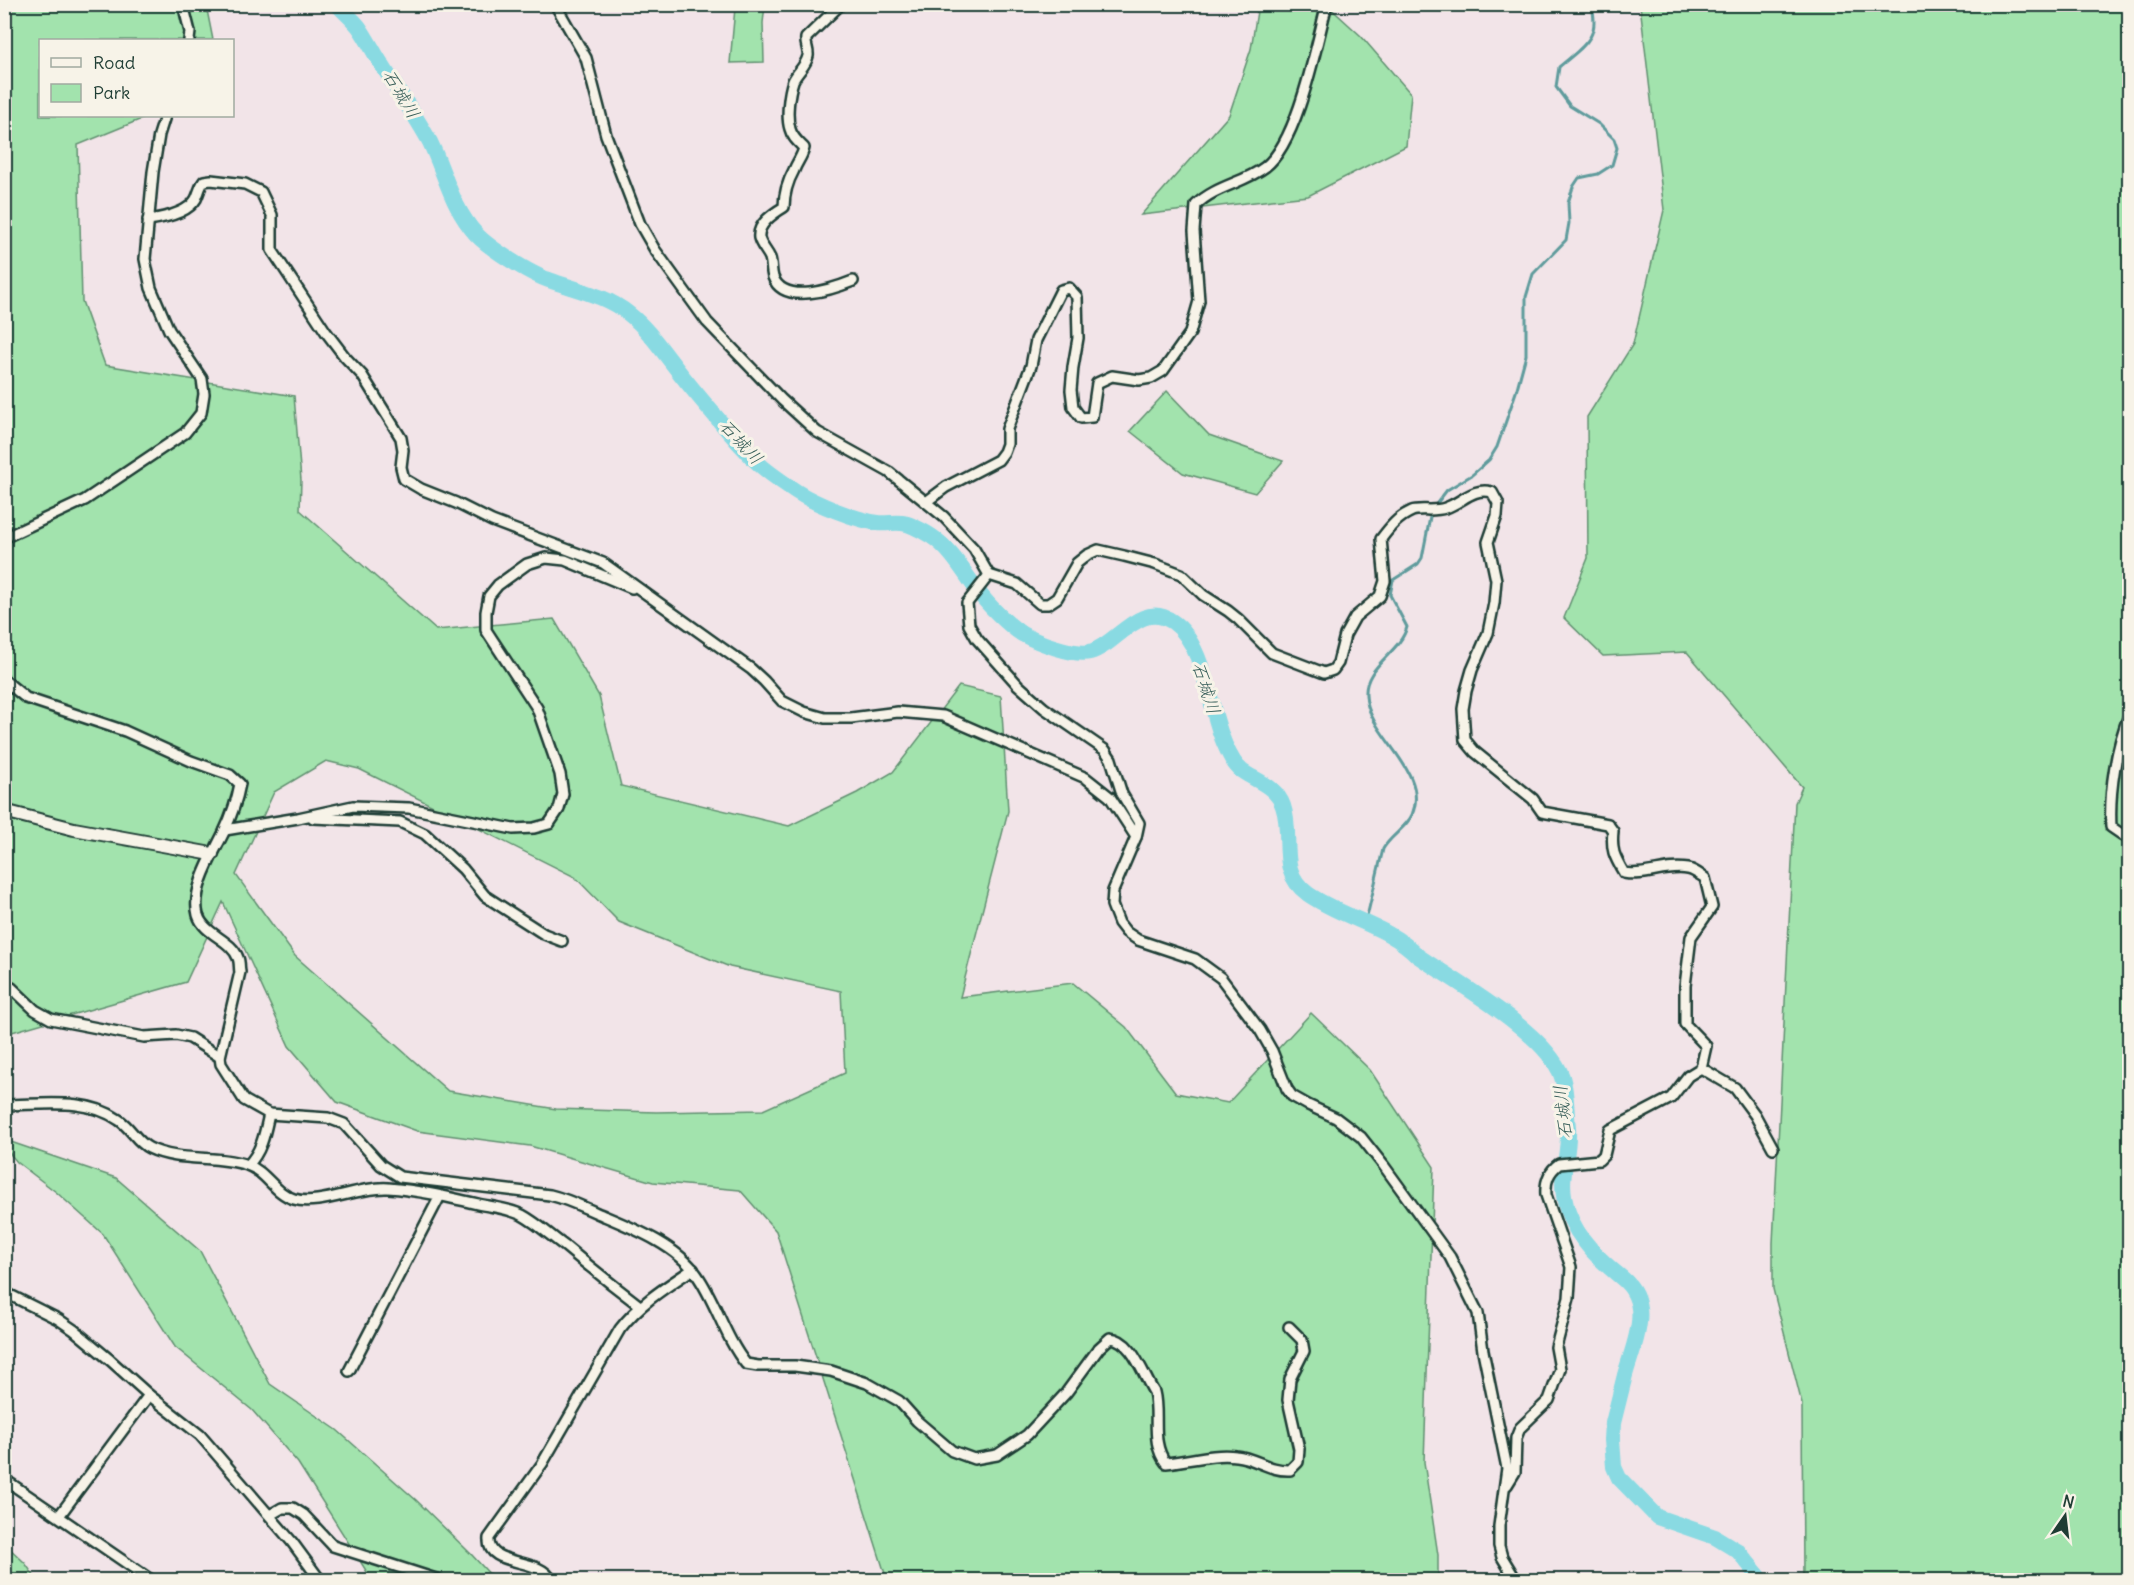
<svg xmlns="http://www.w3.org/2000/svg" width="2134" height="1585" viewBox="0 0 2134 1585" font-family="Delius,'Klee One',sans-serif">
<rect width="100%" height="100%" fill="#f2e4e8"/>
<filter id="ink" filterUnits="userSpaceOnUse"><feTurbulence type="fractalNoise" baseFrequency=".0167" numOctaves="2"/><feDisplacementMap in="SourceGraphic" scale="12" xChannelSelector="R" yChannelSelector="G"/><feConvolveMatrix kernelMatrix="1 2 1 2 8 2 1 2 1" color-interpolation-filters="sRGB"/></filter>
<g filter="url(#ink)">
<g fill="#a2e3ad" stroke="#609070" stroke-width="1.5" fill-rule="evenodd">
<path d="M 5,5 L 206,5 L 213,40 L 40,40 L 40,116 L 149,116 L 78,145 L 82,301 L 105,365 L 294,396 L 301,480 L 300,510 L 436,630 L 554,619 L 599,696 L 621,786 L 789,826 L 857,793 L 893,772 L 959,686 L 1001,696 L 1008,811 L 960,997 L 1073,983 L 1126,1027 L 1176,1093 L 1228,1103 L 1311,1013 L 1370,1070 L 1434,1167 L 1424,1462 L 1438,1555 L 1438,1580 L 887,1580 L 776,1231 L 740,1190 L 653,1182 L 530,1146 L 417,1131 L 337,1102 L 289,1046 L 223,902 L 186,982 L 5,1034 ZM 326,761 L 359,769 L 575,877 L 619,922 L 730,967 L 841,991 L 845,1073 L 763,1110 L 656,1112 L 556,1109 L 448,1091 L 295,956 L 236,875 L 274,792 Z"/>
<polygon points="737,5 765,5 763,23 764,62 730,63 735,8"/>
<polygon points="1258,5 1327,5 1361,36 1411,94 1406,146 1308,196 1141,215 1229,115 1251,49"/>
<polygon points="1640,5 2129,5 2129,1580 1803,1580 1802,1404 1773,1289 1773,1243 1795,803 1802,787 1687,652 1603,656 1564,618 1588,558 1587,417 1633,344 1664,210"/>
<polygon points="1167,391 1209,435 1283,461 1255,493 1183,473 1130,431"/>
<polygon points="5,1140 116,1178 200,1251 270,1384 337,1430 416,1500 471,1554 495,1580 372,1580 298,1463 252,1410 175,1347 103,1234 56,1192 17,1162 5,1148"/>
<polygon points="5,1544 25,1563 37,1580 5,1580"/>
</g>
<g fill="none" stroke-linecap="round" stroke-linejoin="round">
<g stroke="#5f9b9c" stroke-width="3">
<path d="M 1434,507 L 1447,490 L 1472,475 L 1489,460 L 1497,447 L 1516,392 L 1526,355 L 1526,297 L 1533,274 L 1566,240 L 1569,223 L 1568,203 L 1573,187 L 1579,178 L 1598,174 L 1612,165 L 1617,148 L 1614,139 L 1599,124 L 1570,106 L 1556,87 L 1559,67 C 1582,47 1602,38 1591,4"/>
<path d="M 1366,921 L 1383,849 C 1390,836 1406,828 1412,815 C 1431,771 1367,735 1366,695 C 1364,666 1400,653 1407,627 L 1390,595 L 1393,580 L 1418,564 L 1422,558 L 1431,512"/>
</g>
<path stroke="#89dae2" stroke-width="16" d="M 337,4 C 344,12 353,19 359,27 C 368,40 375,55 384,68 C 399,93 416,116 430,142 C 445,173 452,208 476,234 C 489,248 530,274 549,280 C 577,290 605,295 629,314 C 648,329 661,349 676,368 C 695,393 716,417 737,441 C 744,448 751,457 759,464 C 770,474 784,483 797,492 C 816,504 856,520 878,523 C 886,524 894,522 902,523 C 911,524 923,531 931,536 C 951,549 963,571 977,590 C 986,603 1009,626 1022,634 C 1037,642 1073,656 1090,652 C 1117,645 1140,599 1173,622 C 1205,644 1209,710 1225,745 C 1229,754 1234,765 1242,771 C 1258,782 1276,786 1283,806 C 1294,837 1276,871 1308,894 C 1344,919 1386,924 1418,956 C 1457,983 1547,1033 1562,1077 C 1567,1093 1566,1111 1568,1127 C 1570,1160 1556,1177 1568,1212 C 1578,1240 1600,1260 1622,1278 C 1654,1304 1634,1343 1625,1375 C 1621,1391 1617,1407 1613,1423 L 1612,1440 L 1614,1467 L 1619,1478 L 1657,1517 L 1715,1537 L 1738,1551 L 1762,1580"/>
<g stroke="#1f3d34" stroke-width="14">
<g id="street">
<polyline points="183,4 190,32 189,40"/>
<polyline points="555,4 586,58 606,135 640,224 655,250 707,322 782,400 817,432 889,472 944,517 974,549 989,575"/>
<path d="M 841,4 L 806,38 C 805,45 809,50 808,56 C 806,66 797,72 793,81 C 789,93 786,116 790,129 C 792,137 798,142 804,148 C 802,157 797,162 794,170 C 788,181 784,195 784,207 C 774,213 757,224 759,238 C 761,246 767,251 770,258 C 772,264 771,271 773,277 C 784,306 833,289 853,281"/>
<path d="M 148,220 C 163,218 188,213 196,199 C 199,193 200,186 204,181 L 211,180 L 245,184 L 261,192 L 272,215 L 272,250 L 326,332 L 345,357 L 362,375 L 401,438 L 403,450 L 401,467 L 404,479 L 421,489 L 456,503 L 492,521 L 603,563 L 751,669 L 764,681 L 782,701 L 804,712 L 825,718 L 851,718 L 898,712 L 943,716 L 1086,778 L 1110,797 L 1136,837"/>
<path d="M 926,502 L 946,487 L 998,460 L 1004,452 L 1007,444 L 1007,429 L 1031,366 L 1036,340 L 1061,290 L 1069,288 L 1077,297 L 1078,338 L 1073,367 L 1071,390 L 1073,407 L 1081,418 L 1092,417 L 1097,383 L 1112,376 L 1139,380 L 1151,378 L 1163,371 L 1190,333 L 1199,301 L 1194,231 L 1196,205 C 1215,186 1244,183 1265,167 C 1298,142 1316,46 1327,4"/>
<polyline points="4,538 85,500 185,433 201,413 204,394 202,379 169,330 151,288 145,259 153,172 159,135 165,116"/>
<path d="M 989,575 L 1017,584 L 1040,604 L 1048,604 L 1057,598 L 1077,563 L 1087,555 L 1098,550 L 1124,556 L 1155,564 L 1181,574 L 1203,595 L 1228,611 L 1238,619 L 1272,653 L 1324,673 L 1333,670 L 1338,663 L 1345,635 L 1355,617 L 1380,596 L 1385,581 L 1381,539 C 1390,527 1398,517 1412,511 C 1419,508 1434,512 1445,508 C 1462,503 1472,487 1492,492 L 1498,503 L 1497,516 L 1488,542 L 1496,580 L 1494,603 L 1488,633 L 1472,670 L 1466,691 L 1463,709 L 1465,740 L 1475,752 L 1533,799 L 1542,812 L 1608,824 L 1613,831 C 1611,850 1614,856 1624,873 C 1645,877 1666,865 1688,869 C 1694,870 1700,875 1705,878 L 1712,907 L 1691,937 L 1685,986 L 1685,1024 L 1706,1046 L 1701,1068"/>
<polyline points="989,575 967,603 969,625 977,639 1018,685 1044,708 1105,750 1111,759 1122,794 1139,823 1136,837 1113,891 1112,905 1119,923 1126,932 1138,940 1195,959 1221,978 1260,1030 1272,1051 1287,1089 1292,1096 1308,1105 1336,1118 1361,1137 1384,1166 1450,1257 1478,1313 1483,1351 1507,1468 1499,1526 1499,1546 1502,1557 1516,1580"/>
<path d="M 4,680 L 26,698 L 125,731 L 191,761 L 230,775 L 240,784 C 237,800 231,817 224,832 C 213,855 191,889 198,915 C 204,935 231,939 238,958 C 240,962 239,968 240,972 L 220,1057 L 221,1064 L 244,1100 L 269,1114 L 328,1118 L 344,1124 L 381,1165 L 400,1177 L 550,1195 C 567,1199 581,1206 597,1213 C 630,1227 676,1244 697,1275 C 716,1302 725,1338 746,1364 L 758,1366 L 795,1366 L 831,1371 L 867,1383 L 899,1401 L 917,1421 L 952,1451 L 974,1459 L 997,1455 L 1027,1435 L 1066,1393 L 1099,1348 L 1110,1338 C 1132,1339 1143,1375 1154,1392 C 1160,1415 1150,1443 1166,1463 C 1189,1461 1213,1453 1236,1456 C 1256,1458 1269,1471 1290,1470 L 1298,1462 L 1299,1449 L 1288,1400 L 1290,1379 L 1304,1351 L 1302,1340 L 1289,1327"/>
<path d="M 2130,713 C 2116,747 2109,791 2111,827 L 2130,840"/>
<polyline points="313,818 400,822 425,834 463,869 485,896 544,934 562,941"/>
<polyline points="225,830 298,818 353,806 409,808 513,829 534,828 549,824 559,809 563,794 560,774 537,708 486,630 486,612 489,596 498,585 527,564 546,558 565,560 632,588"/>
<polyline points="4,984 12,988 35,1010 51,1019 144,1037 176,1035 190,1038 220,1057"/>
<path d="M 4,1105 C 43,1105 86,1097 119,1120 C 130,1127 137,1142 149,1148 C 180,1163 215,1154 247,1165 C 266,1171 275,1194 294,1199 C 318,1207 360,1186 388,1188 C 418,1190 448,1197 478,1204 C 492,1207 508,1208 522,1215 C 537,1223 552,1237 566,1247 C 590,1267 615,1287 640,1306"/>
<path d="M 248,1165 C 262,1151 265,1132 269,1114"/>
<polyline points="4,1292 58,1319 74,1330 110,1360 149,1395 200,1435 292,1542 320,1580"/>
<polyline points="349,1371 440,1196"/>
<polyline points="4,1479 151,1580"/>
<path d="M 1507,1485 L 1515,1472 L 1516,1438 L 1520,1428 L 1549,1400 L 1560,1369 L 1556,1347 L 1569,1298 L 1571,1267 L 1546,1195 C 1545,1182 1548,1172 1559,1164 L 1599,1160 L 1604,1155 L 1610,1130 L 1671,1098 L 1688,1076 L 1701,1068 L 1735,1088 L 1755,1115 L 1773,1148"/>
<polyline points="270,1515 282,1508 293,1508 304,1515 333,1546 439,1580"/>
<polyline points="59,1516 149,1395"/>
<path d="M 551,1580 C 540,1556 486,1568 489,1538 L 542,1464 L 620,1329 C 640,1303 666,1287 693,1269"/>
</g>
</g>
<g stroke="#1f3d34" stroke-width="16">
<polyline id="secondary" points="4,811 74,829 212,854"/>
</g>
<use href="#street" stroke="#f7f3e8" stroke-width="9"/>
<use href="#secondary" stroke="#f7f3e8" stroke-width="12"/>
</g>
</g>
<g text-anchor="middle" stroke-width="6" stroke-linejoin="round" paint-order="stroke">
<g font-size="18" font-style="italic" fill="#345c57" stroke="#f7f3e8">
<text transform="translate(401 94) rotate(59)" y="6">石城川</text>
<text transform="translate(741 442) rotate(47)" y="6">石城川</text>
<text transform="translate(1206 688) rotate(72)" y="6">石城川</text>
<text transform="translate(1563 1112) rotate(-96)" y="6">石城川</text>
</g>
</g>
<rect width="2134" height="1585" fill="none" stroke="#f7f3e8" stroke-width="24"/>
<rect x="12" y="12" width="2110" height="1561" fill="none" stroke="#1f3d34" stroke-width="2" filter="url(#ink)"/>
<rect x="39" y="39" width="195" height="78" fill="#f7f3e8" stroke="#a1aaa0" stroke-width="1.5"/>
<rect x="51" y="58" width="30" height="9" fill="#f7f3e8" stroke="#a1aaa0" stroke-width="1.5"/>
<text x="93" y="69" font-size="18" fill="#1f3d34">Road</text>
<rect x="51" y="84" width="30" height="18" fill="#a2e3ad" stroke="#a1aaa0" stroke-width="1.5"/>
<text x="93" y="99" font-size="18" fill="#1f3d34">Park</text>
<g transform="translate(2065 1516) rotate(14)" stroke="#f7f3e8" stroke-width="4.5" paint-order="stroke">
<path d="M0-4.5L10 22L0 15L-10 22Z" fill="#1f3d34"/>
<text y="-9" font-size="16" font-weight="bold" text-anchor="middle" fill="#1f3d34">N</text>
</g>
</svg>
